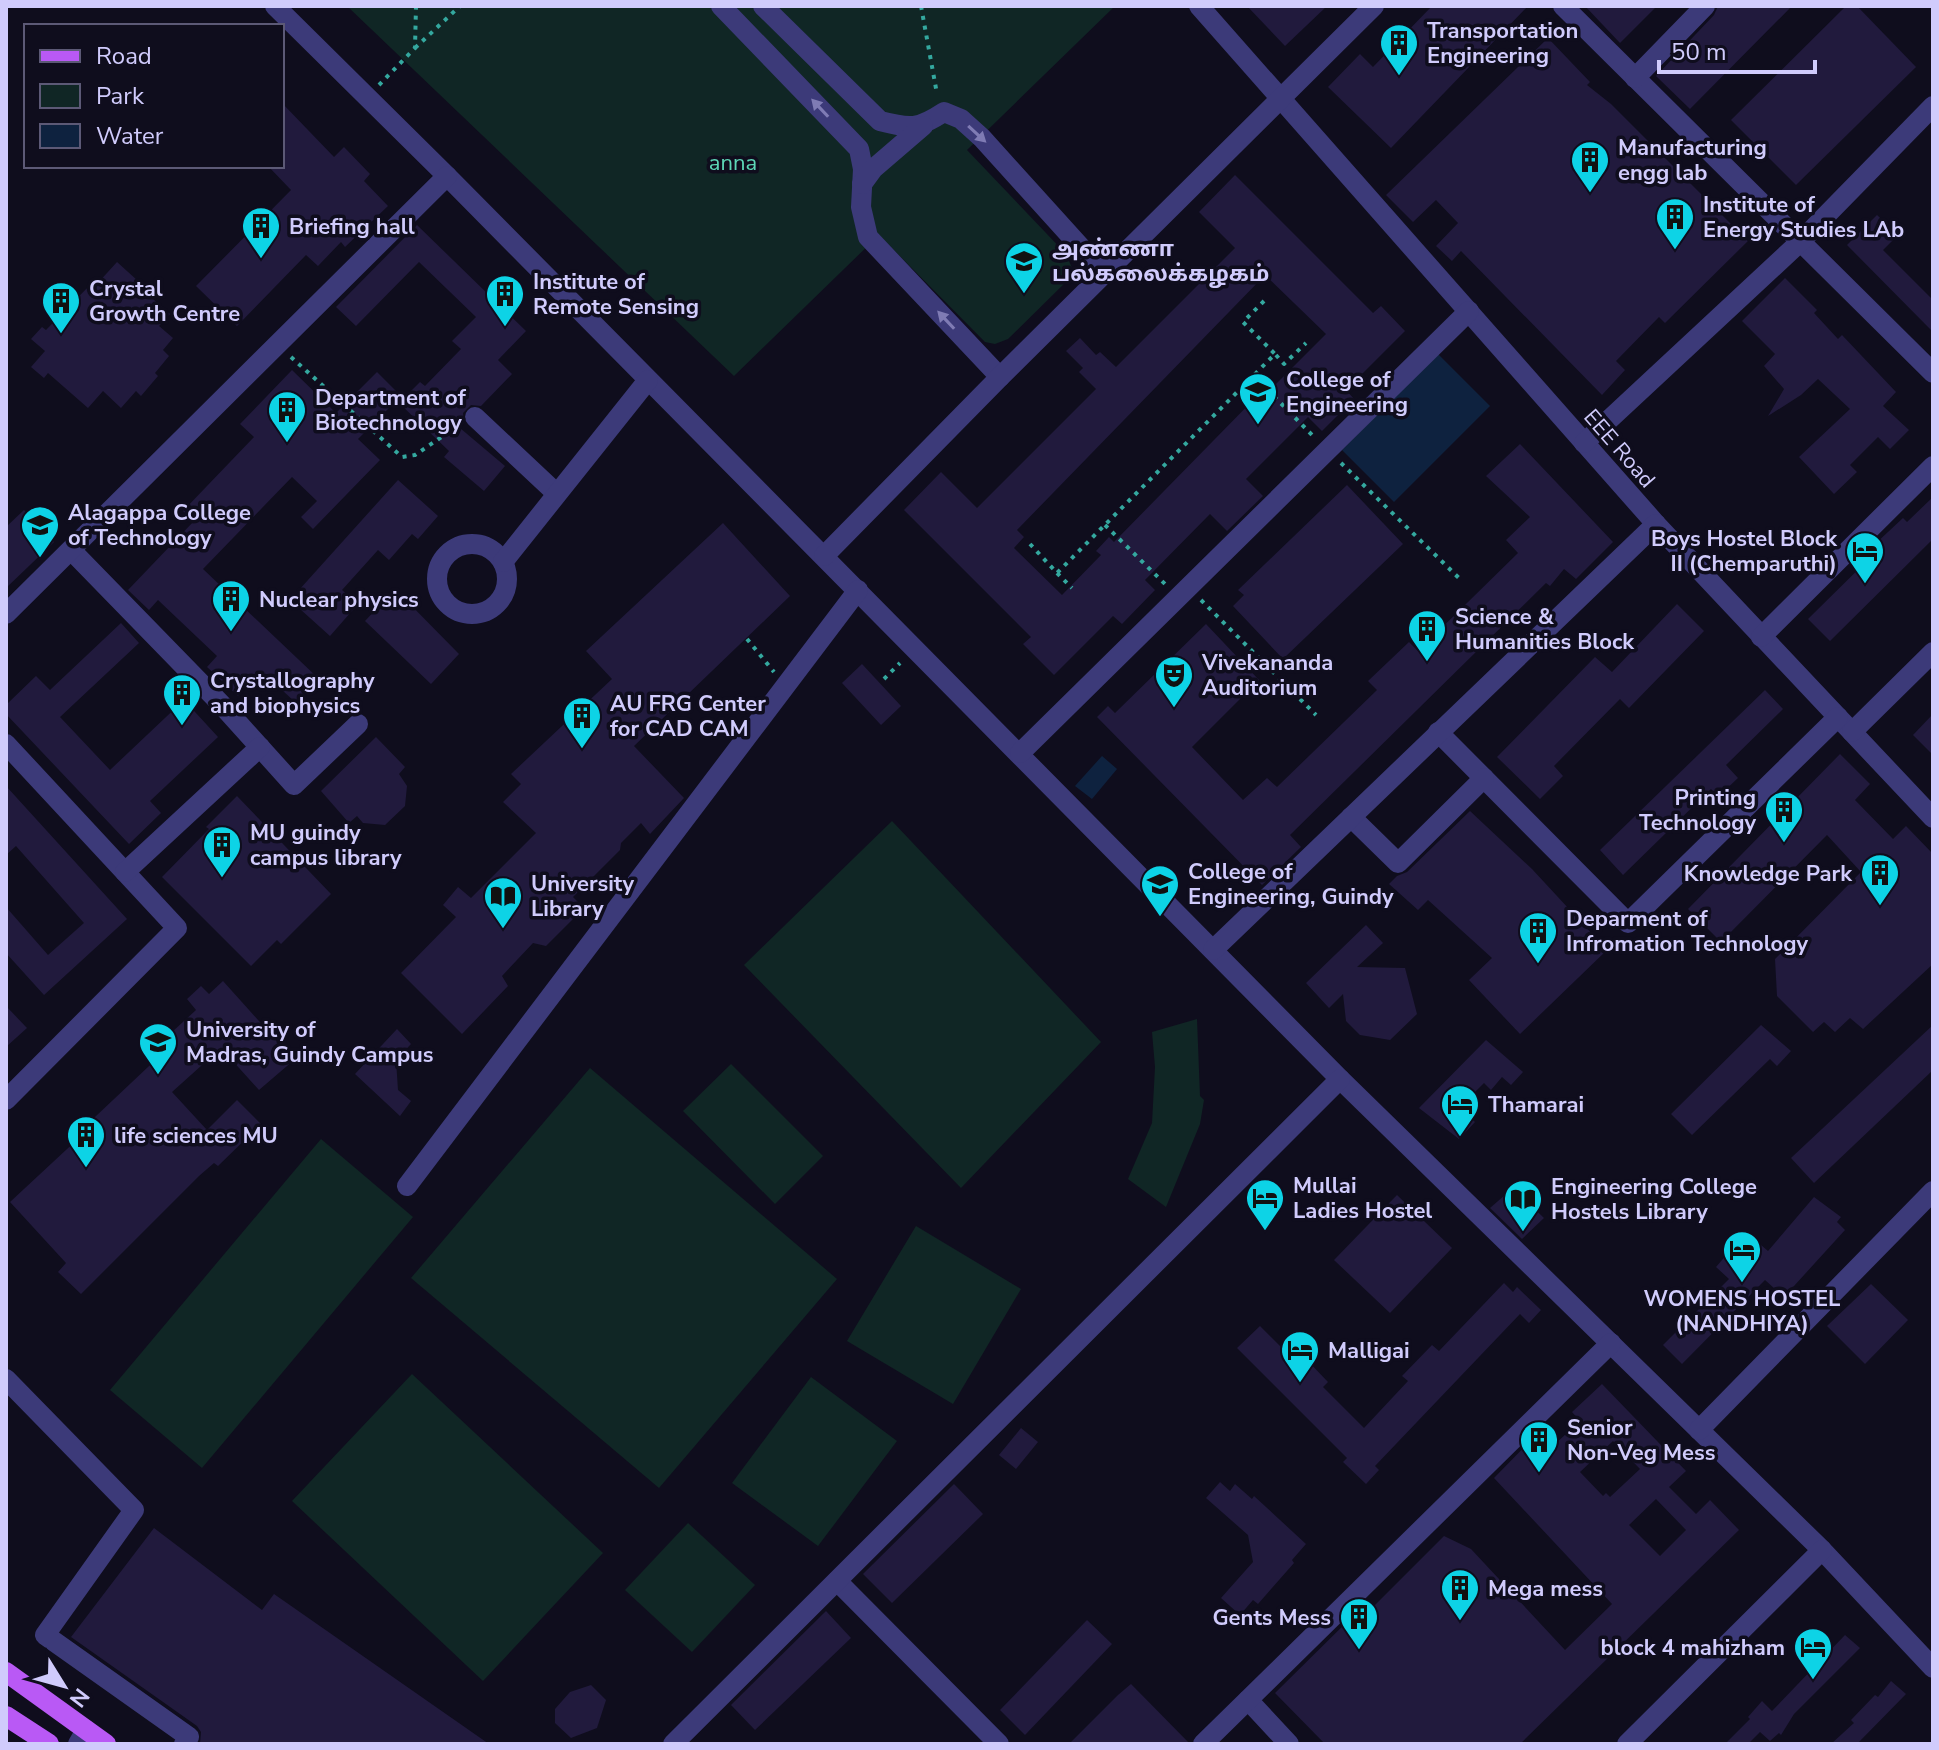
<svg xmlns="http://www.w3.org/2000/svg" width="1939" height="1750" viewBox="0 0 1939 1750" font-family="'Nunito Sans','Noto Sans Tamil',sans-serif">
<rect width="100%" height="100%" fill="#0f0d1d"/>
<g fill="#102625">
<polygon points="347,6 1115,6 967,150 1066,254 1072,268 1070,278 1008,339 995,344 985,342 879,235 734,376"/>
<polygon points="892,821 1101,1042 961,1188 744,965"/>
<polygon points="1197,1019 1200,1096 1204,1100 1200,1124 1166,1207 1128,1179 1152,1123 1155,1067 1152,1032"/>
<polygon points="731,1064 823,1156 775,1204 683,1111"/>
<polygon points="590,1068 837,1279 659,1488 411,1278"/>
<polygon points="321,1139 413,1217 202,1468 110,1390"/>
<polygon points="916,1226 1021,1289 953,1404 847,1341"/>
<polygon points="412,1374 603,1553 483,1681 292,1501"/>
<polygon points="811,1377 897,1441 818,1546 732,1483"/>
<polygon points="688,1523 755,1585 692,1652 625,1590"/>
</g>
<g fill="#0e223f">
<polygon points="1438,354 1490,406 1394,502 1342,450"/>
<polygon points="1102,756 1117,769 1092,799 1075,786"/>
</g>
<g fill="#211a3d" fill-rule="evenodd">
<polygon points="1247,6 1327,6 1285,46"/>
<polygon points="1432,6 1528,6 1391,148 1328,87 1360,54 1373,67"/>
<polygon points="1585,6 1657,6 1620,43"/>
<polygon points="1718,6 1792,6 1690,109 1656,76 1714,15"/>
<polygon points="1846,6 1857,6 1916,67 1796,185 1731,120"/>
<polygon points="1548,38 1590,82 1587,85 1611,104 1748,241 1665,323 1659,317 1616,361 1625,370 1602,395 1461,251 1452,261 1436,246 1458,223 1436,200 1413,222 1386,195"/>
<polygon points="282,103 334,157 344,147 370,174 364,181 388,206 345,247 341,242 318,266 306,255 237,326 196,286 291,190 268,166 282,166"/>
<path d="M 1235,175 L 1373,313 L 1381,306 L 1405,331 L 1346,390 L 1354,399 L 1322,431 L 1308,417 L 1246,479 L 1263,496 L 1227,531 L 1210,514 L 1145,580 L 1155,590 L 1122,624 L 1113,616 L 1054,675 L 1023,644 L 1031,637 L 904,510 L 941,472 L 977,508 L 1096,389 L 1079,372 L 1083,368 L 1066,351 L 1080,338 L 1096,355 L 1100,352 L 1116,367 L 1235,248 L 1199,212 ZM 1265,275 L 1326,334 L 1265,395 L 1262,391 L 1114,542 L 1109,537 L 1096,551 L 1101,555 L 1062,595 L 1014,548 L 1024,537 L 1017,530 Z"/>
<polygon points="1877,215 1898,235 1883,250 1933,300 1933,332 1847,245"/>
<polygon points="417,225 526,331 498,360 512,374 481,406 471,405 463,413 464,423 460,428 505,466 484,491 444,457 449,451 399,403 420,382 425,386 461,349 452,341 476,317 419,262 356,326 336,307"/>
<polygon points="117,262 138,281 136,284 170,314 159,326 173,338 163,350 169,356 155,373 158,376 141,396 136,391 121,408 103,391 88,408 48,373 44,378 31,367 45,351 31,339 42,327 46,330 94,281 97,284"/>
<polygon points="1785,278 1817,310 1814,313 1838,339 1842,335 1896,392 1883,406 1909,430 1890,449 1878,437 1850,465 1857,472 1834,494 1799,457 1850,409 1818,379 1801,395 1768,416 1784,389 1764,366 1775,354 1742,321"/>
<polygon points="292,370 336,413 377,372 401,396 358,439 380,460 313,529 301,517 317,501 292,477 203,569 318,678 295,702 270,679 260,690 251,682 238,696 207,667 217,656 158,600 149,610 128,590 194,521 183,511 254,437 240,424"/>
<polygon points="1520,444 1613,542 1576,579 1564,569 1550,586 1546,583 1290,835 1301,847 1262,885 1097,717 1108,706 1115,713 1206,624 1259,680 1192,747 1243,800 1267,778 1277,787 1377,690 1368,681 1409,642 1418,651 1518,553 1506,540 1530,517 1486,476"/>
<polygon points="398,480 438,516 418,539 412,534 389,560 378,550 342,590 358,604 330,636 290,600"/>
<polygon points="1347,485 1403,544 1283,659 1233,606 1244,595 1238,590"/>
<polygon points="1933,497 1933,539 1830,641 1808,619 1877,551 1873,546 1903,518 1907,522"/>
<polygon points="24,510 54,542 6,588 6,527"/>
<polygon points="723,523 790,596 634,746 684,798 650,834 641,823 621,843 620,850 573,897 584,908 546,946 533,943 502,976 508,986 462,1034 401,973 456,917 443,905 458,887 471,898 536,833 503,802 521,784 511,774 612,679 586,651"/>
<polygon points="395,589 459,654 431,684 365,621"/>
<polygon points="1677,604 1704,631 1629,708 1620,699 1554,766 1563,776 1540,799 1497,757 1595,657 1612,672"/>
<polygon points="121,623 139,643 60,717 110,770 184,700 218,737 150,801 161,813 129,844 6,714 6,705 36,676 50,690"/>
<polygon points="862,664 901,706 881,725 842,683"/>
<polygon points="1765,690 1783,709 1726,765 1738,778 1718,797 1711,789 1623,875 1600,850"/>
<polygon points="1933,714 1933,755 1913,735"/>
<polygon points="376,737 405,767 399,774 407,786 405,806 385,825 363,823 357,816 349,823 321,791"/>
<polygon points="1840,754 1870,784 1855,800 1893,839 1906,826 1933,854 1933,964 1863,1029 1850,1018 1835,1032 1824,1022 1813,1032 1777,996 1775,959 1861,872 1827,835 1721,942 1688,909"/>
<polygon points="6,786 127,919 44,995 6,953 6,907 48,955 84,923 16,846 6,855"/>
<polygon points="237,796 331,894 281,944 277,940 251,966 162,877 209,829 206,827"/>
<polygon points="1470,811 1532,869 1607,950 1520,1034 1469,980 1492,958 1428,900 1418,910 1389,884 1397,876 1407,872"/>
<polygon points="1366,925 1383,943 1357,967 1405,968 1417,1014 1390,1040 1360,1035 1346,1021 1343,994 1329,1008 1306,983"/>
<polygon points="223,981 294,1060 259,1090 221,1048 172,1092 207,1130 237,1100 261,1124 218,1166 214,1163 199,1176 81,1294 58,1272 66,1263 10,1202 81,1136 78,1133 166,1050 160,1043 196,1010 187,999 201,986 209,994"/>
<polygon points="6,1006 27,1028 6,1047"/>
<polygon points="1761,1025 1791,1051 1777,1066 1770,1059 1692,1135 1671,1114"/>
<polygon points="1933,1025 1933,1070 1814,1183 1791,1158"/>
<polygon points="397,1029 411,1044 396,1060 398,1090 411,1101 400,1116 355,1074"/>
<polygon points="1486,1040 1523,1072 1511,1085 1502,1077 1491,1090 1484,1083 1459,1108 1475,1122 1459,1139 1419,1108"/>
<polygon points="1513,1188 1544,1218 1522,1239 1490,1208"/>
<polygon points="1397,1195 1452,1248 1390,1313 1334,1260"/>
<polygon points="1814,1197 1841,1217 1837,1222 1845,1230 1784,1297 1765,1280 1682,1364 1663,1345 1729,1279 1716,1267 1746,1232 1768,1251"/>
<polygon points="1504,1283 1513,1292 1517,1287 1541,1310 1529,1323 1520,1314 1375,1466 1379,1470 1366,1484 1343,1462 1347,1458 1237,1348 1260,1326 1298,1364 1305,1358 1328,1382 1323,1387 1364,1428 1408,1381 1402,1376 1432,1345 1439,1351"/>
<polygon points="1871,1284 1908,1320 1865,1364 1827,1326"/>
<path d="M 1602,1384 L 1686,1471 L 1669,1487 L 1696,1514 L 1710,1500 L 1739,1530 L 1520,1744 L 1325,1744 L 1275,1693 L 1360,1609 L 1365,1615 L 1444,1536 L 1471,1549 L 1565,1650 L 1612,1604 L 1494,1478 L 1540,1431 L 1554,1445 L 1580,1421 L 1572,1412 ZM 1613,1441 L 1640,1469 L 1610,1497 L 1606,1493 L 1603,1496 L 1580,1472 ZM 1656,1499 L 1686,1530 L 1660,1556 L 1629,1525 Z"/>
<polygon points="1021,1428 1038,1442 1016,1469 999,1455"/>
<polygon points="1220,1482 1230,1491 1235,1484 1252,1499 1254,1496 1306,1544 1292,1560 1294,1563 1258,1604 1253,1600 1240,1615 1221,1598 1253,1562 1248,1535 1206,1498"/>
<polygon points="954,1484 983,1514 892,1603 863,1574"/>
<polygon points="154,1528 262,1610 274,1594 489,1744 200,1744 201,1732 197,1726 71,1637"/>
<polygon points="826,1611 851,1638 755,1730 731,1705"/>
<polygon points="1087,1620 1112,1644 1025,1735 1000,1710"/>
<polygon points="1845,1635 1860,1648 1794,1714 1781,1735 1779,1733 1770,1741 1760,1732 1748,1744 1725,1744 1750,1719 1748,1717 1762,1701 1772,1711"/>
<polygon points="1891,1681 1906,1694 1857,1744 1831,1744 1854,1723 1851,1720 1875,1695 1878,1697"/>
<polygon points="1131,1684 1190,1744 1069,1744 1118,1695"/>
<polygon points="591,1685 606,1700 597,1728 571,1738 555,1723 555,1709 570,1692"/>
</g>
<g fill="none" stroke-linecap="round" stroke-linejoin="round">
<g stroke="#34a89f" stroke-width="4" stroke-dasharray="4 6" stroke-linecap="butt">
<polyline points="921,6 937,94"/>
<polyline points="415,48 460,6"/>
<polyline points="379,85 415,48 416,6"/>
<polyline points="1264,301 1243,322 1275,354"/>
<polyline points="291,357 402,457 415,455 459,425"/>
<polyline points="1253,375 1314,437"/>
<polyline points="1341,463 1462,581"/>
<polyline points="1105,525 1166,585"/>
<polyline points="1030,544 1057,573 1275,354 1284,364 1306,343"/>
<polyline points="1057,573 1072,588"/>
<polyline points="1201,600 1316,715"/>
<polyline points="747,639 774,672"/>
<polyline points="884,679 900,663"/>
</g>
<g stroke="#3c3a79" stroke-width="20">
<polyline points="275,6 447,176 1340,1079 1822,1550 1933,1668"/>
<polyline points="721,6 859,149 863,169 861,207 868,237 1000,377"/>
<path d="M 763,6 L 880,121 C 911,129 918,129 944,112 L 961,119 L 982,138 L 1105,274"/>
<polyline points="1199,6 1656,524 1933,818"/>
<polyline points="1563,6 1933,373"/>
<polyline points="1635,78 1705,6"/>
<polyline points="862,184 873,169 923,126"/>
<polyline points="475,417 556,493"/>
<polyline points="1584,443 1800,242 1933,106"/>
<circle cx="472" cy="579" r="35"/>
<polyline points="71,550 221,704 294,785 358,724"/>
<polyline points="824,556 1000,377 1374,6"/>
<polyline points="503,562 648,380"/>
<polyline points="6,614 447,176"/>
<polyline points="1761,637 1933,466"/>
<polyline points="1438,732 1628,923 1838,717"/>
<polyline points="1852,732 1933,652"/>
<polyline points="6,744 177,928 6,1100"/>
<polyline points="1020,753 1469,311"/>
<polyline points="1351,817 1398,863 1484,778"/>
<polyline points="125,872 260,747"/>
<polyline points="1213,950 1656,524"/>
<polyline points="407,1186 858,590"/>
<polyline points="6,1379 134,1510 45,1635 189,1737 184,1744"/>
<polyline points="1699,1430 1933,1191"/>
<polyline points="837,1581 999,1744"/>
<polyline points="1248,1700 1289,1744"/>
<polyline points="78,1744 86,1730"/>
<polyline points="673,1744 1340,1079"/>
<polyline points="1203,1744 1611,1343"/>
<polyline points="1627,1744 1822,1550"/>
</g>
<g stroke="#b959f5" stroke-width="20">
<polyline points="6,1672 106,1744"/>
<polyline points="6,1716 49,1744"/>
</g>
</g>
<defs><path id="oneway-solid" d="M-6-.8H1V-3.2L6.5 0L1 3.2V.8H-6Z" transform="scale(2)"/></defs>
<g fill="#7f7bb4">
<use href="#oneway-solid" transform="translate(820 108) rotate(-133)"/>
<use href="#oneway-solid" transform="translate(977 134) rotate(43)"/>
<use href="#oneway-solid" transform="translate(946 320) rotate(-133)"/>
</g>
<defs>
<g id="building-pin" transform="scale(2)"><path d="M0 17L-7.5 6A9.5 9.5 0 1 1 7.5 6Z" fill="#0dd3e6" stroke="#0f0d1d"/><path d="M-4-6H4V6H1V3H-1V6H-4ZM-2.5-4.3h1.7v1.8h-1.7ZM.8-4.3h1.7v1.8H.8ZM-2.5-1h1.7V.8h-1.7ZM.8-1h1.7V.8H.8Z" fill="#111"/></g>
<g id="university-pin" transform="scale(2)"><path d="M0 17L-7.5 6A9.5 9.5 0 1 1 7.5 6Z" fill="#0dd3e6" stroke="#0f0d1d"/><path d="M0-5L7-2L0 1L-7-2ZM-4 1L0 2.5L4 1V4Q0 6-4 4Z" fill="#111"/></g>
<g id="hotel-pin" transform="scale(2)"><path d="M0 17L-7.5 6A9.5 9.5 0 1 1 7.5 6Z" fill="#0dd3e6" stroke="#0f0d1d"/><path d="M-6-4.5h1.5V1H6V5H4.5V3h-9V5H-6ZM-4 0a1.8 1.8 0 1 1 3.6 0ZM.5 0V-2.5h3Q6-2.5 6 0Z" fill="#111"/></g>
<g id="theatre-pin" transform="scale(2)"><path d="M0 17L-7.5 6A9.5 9.5 0 1 1 7.5 6Z" fill="#0dd3e6" stroke="#0f0d1d"/><path d="M-5-5.5Q0-4 5-5.5V0Q5 5 0 6Q-5 5-5 0ZM-3.3-2.5H-1v1.5H-3.3ZM1-2.5H3.3v1.5H1ZM-2.8 1Q0 5.5 2.8 1Z" fill="#111"/></g>
<g id="library-pin" transform="scale(2)"><path d="M0 17L-7.5 6A9.5 9.5 0 1 1 7.5 6Z" fill="#0dd3e6" stroke="#0f0d1d"/><path d="M-6-4Q-3-5.5-.7-3.5V5Q-3 3-6 4ZM6-4Q3-5.5 .7-3.5V5Q3 3 6 4Z" fill="#111"/></g>
</defs>
<g fill-rule="evenodd">
<use href="#building-pin" x="1399" y="43"/>
<use href="#building-pin" x="1590" y="160"/>
<use href="#building-pin" x="1675" y="217"/>
<use href="#building-pin" x="261" y="226"/>
<use href="#university-pin" x="1024" y="261"/>
<use href="#building-pin" x="505" y="294"/>
<use href="#building-pin" x="61" y="301"/>
<use href="#university-pin" x="1258" y="392"/>
<use href="#building-pin" x="287" y="410"/>
<use href="#university-pin" x="40" y="525"/>
<use href="#hotel-pin" x="1865" y="551"/>
<use href="#building-pin" x="231" y="599"/>
<use href="#building-pin" x="1427" y="629"/>
<use href="#theatre-pin" x="1174" y="675"/>
<use href="#building-pin" x="182" y="693"/>
<use href="#building-pin" x="582" y="716"/>
<use href="#building-pin" x="1784" y="810"/>
<use href="#building-pin" x="222" y="845"/>
<use href="#building-pin" x="1880" y="873"/>
<use href="#university-pin" x="1160" y="884"/>
<use href="#library-pin" x="503" y="896"/>
<use href="#building-pin" x="1538" y="931"/>
<use href="#university-pin" x="158" y="1042"/>
<use href="#hotel-pin" x="1460" y="1104"/>
<use href="#building-pin" x="86" y="1135"/>
<use href="#hotel-pin" x="1265" y="1198"/>
<use href="#library-pin" x="1523" y="1199"/>
<use href="#hotel-pin" x="1742" y="1250"/>
<use href="#hotel-pin" x="1300" y="1350"/>
<use href="#building-pin" x="1539" y="1440"/>
<use href="#building-pin" x="1460" y="1588"/>
<use href="#building-pin" x="1359" y="1617"/>
<use href="#hotel-pin" x="1813" y="1647"/>
</g>
<g text-anchor="middle" stroke-width="7" stroke-linejoin="round" paint-order="stroke">
<g font-size="22" font-weight="bold" fill="#d0cbfc" stroke="#0f0d1d" text-anchor="start">
<text x="1427" y="38">Transportation<tspan x="1427" dy="25">Engineering</tspan></text>
<text x="1618" y="155">Manufacturing<tspan x="1618" dy="25">engg lab</tspan></text>
<text x="1703" y="212">Institute of<tspan x="1703" dy="25">Energy Studies LAb</tspan></text>
<text x="289" y="234">Briefing hall</text>
<text x="1052" y="256">அண்ணா<tspan x="1052" dy="25">பல்கலைக்கழகம்</tspan></text>
<text x="533" y="289">Institute of<tspan x="533" dy="25">Remote Sensing</tspan></text>
<text x="89" y="296">Crystal<tspan x="89" dy="25">Growth Centre</tspan></text>
<text x="1286" y="387">College of<tspan x="1286" dy="25">Engineering</tspan></text>
<text x="315" y="405">Department of<tspan x="315" dy="25">Biotechnology</tspan></text>
<text x="68" y="520">Alagappa College<tspan x="68" dy="25">of Technology</tspan></text>
<text x="1837" y="546" text-anchor="end">Boys Hostel Block<tspan x="1837" dy="25">II (Chemparuthi)</tspan></text>
<text x="259" y="607">Nuclear physics</text>
<text x="1455" y="624">Science &amp;<tspan x="1455" dy="25">Humanities Block</tspan></text>
<text x="1202" y="670">Vivekananda<tspan x="1202" dy="25">Auditorium</tspan></text>
<text x="210" y="688">Crystallography<tspan x="210" dy="25">and biophysics</tspan></text>
<text x="610" y="711">AU FRG Center<tspan x="610" dy="25">for CAD CAM</tspan></text>
<text x="1756" y="805" text-anchor="end">Printing<tspan x="1756" dy="25">Technology</tspan></text>
<text x="250" y="840">MU guindy<tspan x="250" dy="25">campus library</tspan></text>
<text x="1188" y="879">College of<tspan x="1188" dy="25">Engineering, Guindy</tspan></text>
<text x="1852" y="881" text-anchor="end">Knowledge Park</text>
<text x="531" y="891">University<tspan x="531" dy="25">Library</tspan></text>
<text x="1566" y="926">Deparment of<tspan x="1566" dy="25">Infromation Technology</tspan></text>
<text x="186" y="1037">University of<tspan x="186" dy="25">Madras, Guindy Campus</tspan></text>
<text x="1488" y="1112">Thamarai</text>
<text x="114" y="1143">life sciences MU</text>
<text x="1293" y="1193">Mullai<tspan x="1293" dy="25">Ladies Hostel</tspan></text>
<text x="1551" y="1194">Engineering College<tspan x="1551" dy="25">Hostels Library</tspan></text>
<text x="1742" y="1306" text-anchor="middle">WOMENS HOSTEL<tspan x="1742" dy="25">(NANDHIYA)</tspan></text>
<text x="1328" y="1358">Malligai</text>
<text x="1567" y="1435">Senior<tspan x="1567" dy="25">Non-Veg Mess</tspan></text>
<text x="1488" y="1596">Mega mess</text>
<text x="1331" y="1625" text-anchor="end">Gents Mess</text>
<text x="1785" y="1655" text-anchor="end">block 4 mahizham</text>
</g>
<g font-size="22" fill="#5dd7b7" stroke="#0f0d1d">
<text x="733" y="170">anna</text>
</g>
<g font-size="22" fill="#d0cbfc" stroke="#0f0d1d">
<text transform="translate(1620 448) rotate(49)" y="8">EEE Road</text>
</g>
</g>
<rect width="1939" height="1750" fill="none" stroke="#d0cbfc" stroke-width="16"/>
<rect x="24" y="24" width="260" height="144" fill="#0f0d1d" stroke="#5c5976" stroke-width="2"/>
<rect x="40" y="50" width="40" height="12" fill="#b959f5" stroke="#5c5976" stroke-width="2"/>
<text x="96" y="64" font-size="24" fill="#d0cbfc">Road</text>
<rect x="40" y="84" width="40" height="24" fill="#102625" stroke="#5c5976" stroke-width="2"/>
<text x="96" y="104" font-size="24" fill="#d0cbfc">Park</text>
<rect x="40" y="124" width="40" height="24" fill="#0e223f" stroke="#5c5976" stroke-width="2"/>
<text x="96" y="144" font-size="24" fill="#d0cbfc">Water</text>
<g transform="translate(64 1686) rotate(127)" stroke="#0f0d1d" stroke-width="6" paint-order="stroke">
<path d="M0-6L14 30L0 20L-14 30Z" fill="#d0cbfc"/>
<text y="-12" font-size="22" font-weight="bold" text-anchor="middle" fill="#d0cbfc">N</text>
</g>
<path d="M1659 60v12h156v-12" fill="none" stroke="#d0cbfc" stroke-width="4"/>
<text x="1671" y="60" font-size="24" fill="#d0cbfc" stroke="#0f0d1d" stroke-width="6" paint-order="stroke">50 m</text>
</svg>
